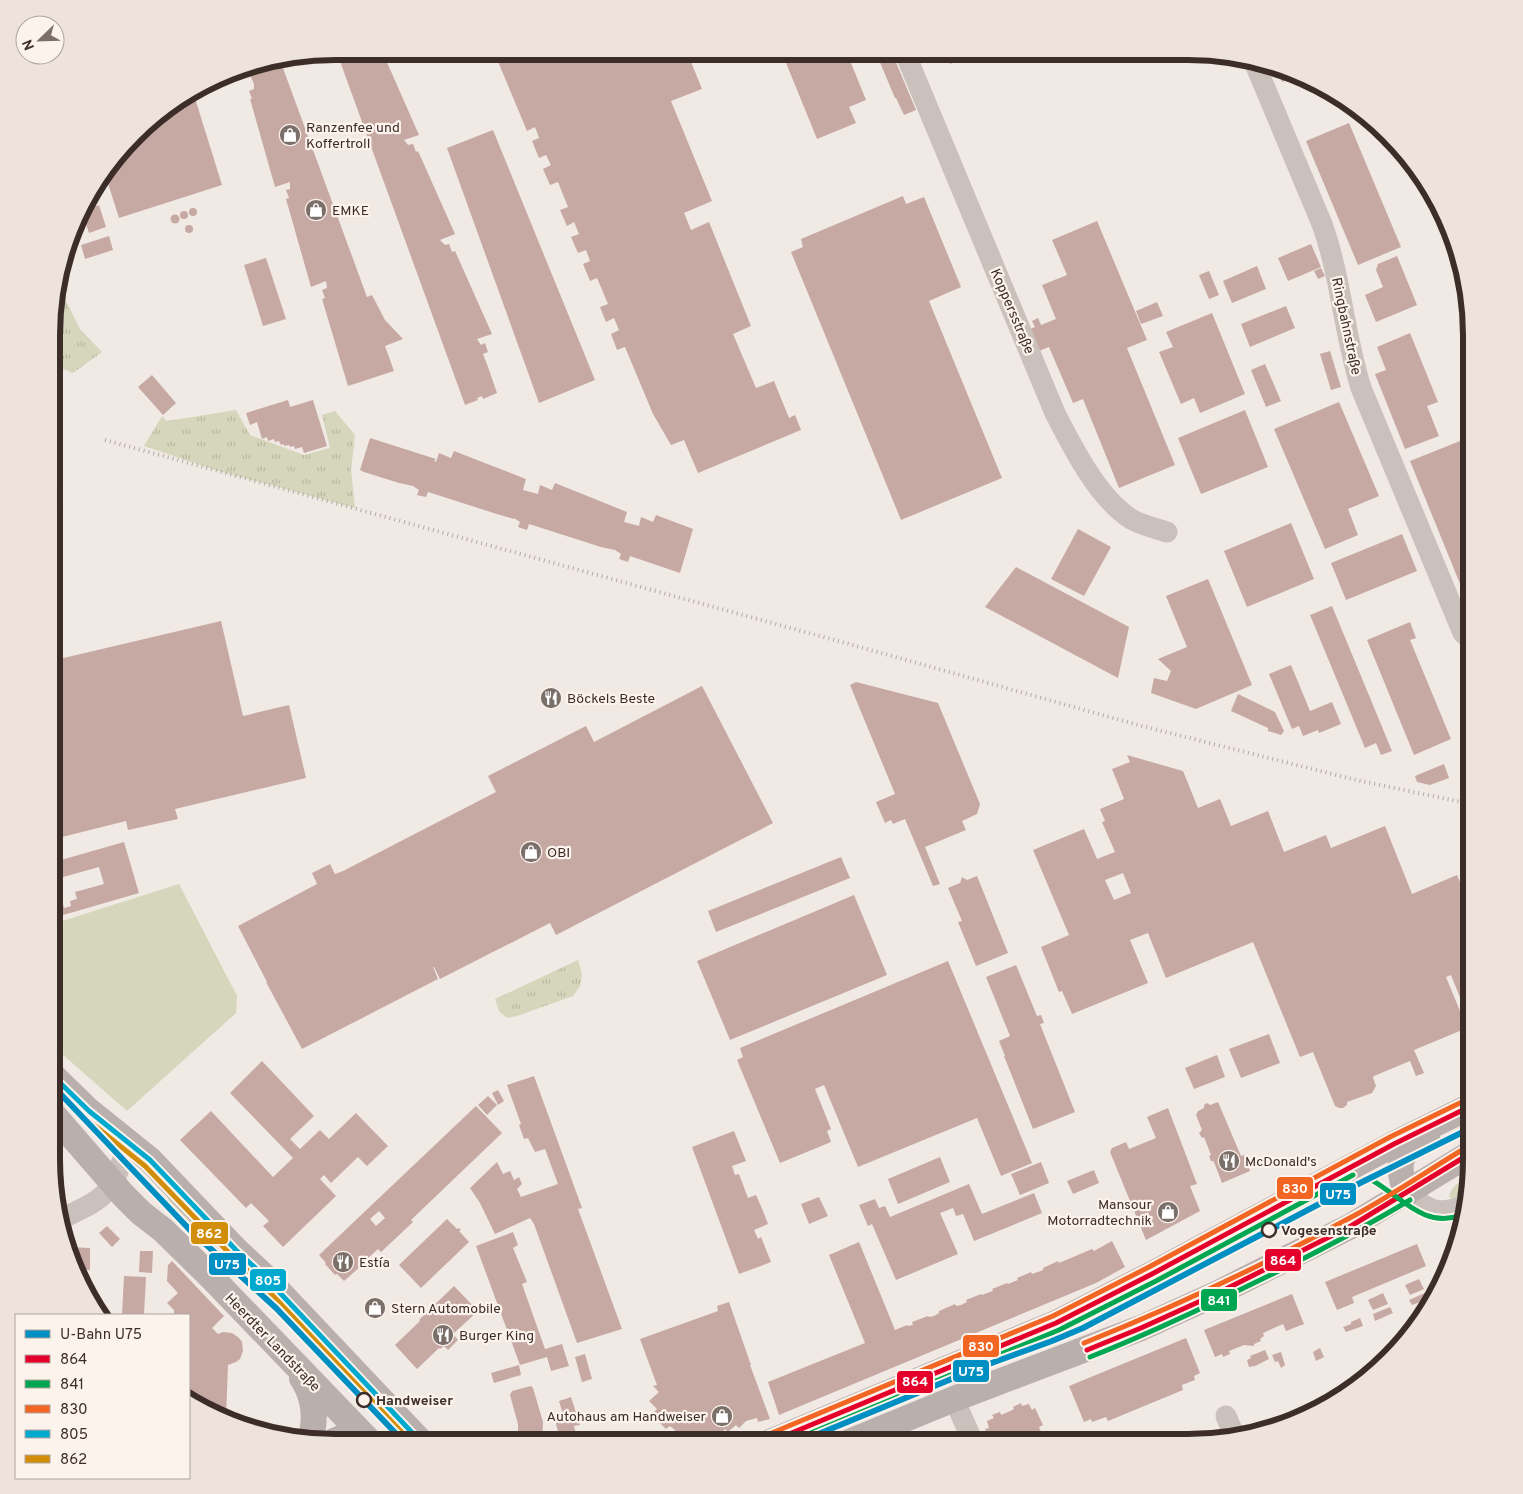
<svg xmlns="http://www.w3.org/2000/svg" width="1523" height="1494" viewBox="0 0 1523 1494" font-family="Overpass,sans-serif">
<defs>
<pattern id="grass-tufts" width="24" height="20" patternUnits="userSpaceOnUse" patternTransform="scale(1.25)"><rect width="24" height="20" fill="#d6d6bc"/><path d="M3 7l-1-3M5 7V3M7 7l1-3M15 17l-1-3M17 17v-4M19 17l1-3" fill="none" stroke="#b9b8a2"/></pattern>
</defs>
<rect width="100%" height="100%" fill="#f1e9e4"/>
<g fill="url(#grass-tufts)">
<polygon points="57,289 60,289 80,329 102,352 73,373 56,366"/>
<polygon points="236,410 250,435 304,455 330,448 322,415 335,411 355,435 351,470 355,508 215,470 144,446 162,416 167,421"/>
<polygon points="578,960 582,974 580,986 573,996 517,1016 507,1018 499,1011 495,999"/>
<path d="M 1471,1175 L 1467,1192 L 1453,1199 L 1449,1197 C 1451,1185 1462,1181 1471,1175 Z"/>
<polygon points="174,1193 209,1231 204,1236 201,1236 166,1201"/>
</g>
<polygon fill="#d6d6bc" points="179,884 237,996 236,1013 127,1111 53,1046 53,924"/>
<g fill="#c7a9a4" fill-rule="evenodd">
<polygon points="342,51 382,51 419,135 404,140 408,145 413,144 416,152 418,151 455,234 440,240 445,245 449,244 452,252 455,251 492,334 477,339 481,345 485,343 488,352 483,354 488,367 497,393 483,399 482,396 477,398 478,400 465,405 337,53"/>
<polygon points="494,52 687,52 702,89 671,101 712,201 684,213 691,230 709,222 751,326 733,334 756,388 774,381 789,418 795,415 801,430 698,473 684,440 671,445 653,414 625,347 617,350 611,334 619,330 614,318 606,322 600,307 608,304 597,278 590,281 583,264 590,261 586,250 578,253 571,237 579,234 574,222 567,226 560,210 568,207 558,182 550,185 543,169 551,165 546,155 539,158 532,141 539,138 535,127 527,131"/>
<polygon points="754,52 847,53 866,100 849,107 856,123 817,139 782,53 758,63"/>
<polygon points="876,53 892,53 916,110 904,115 896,98 895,98"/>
<polygon points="946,53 978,53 950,64"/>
<polygon points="280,60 367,297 372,295 385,320 402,338 403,339 385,346 394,371 348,386 322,299 325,298 322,290 327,288 326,281 311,287 286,199 289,198 286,190 290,189 290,182 275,187 250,99 252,99 249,91 254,89 254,84 246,66"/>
<polygon points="1278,72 1284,74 1295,77 1282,82"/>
<polygon points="194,95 222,185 119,218 105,174 148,121"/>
<polygon points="1349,123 1401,247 1358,265 1306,141"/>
<polygon points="493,130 595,380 539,403 447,148"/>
<polygon points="903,196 906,204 924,197 961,287 929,301 1002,478 901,520 791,252 803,247 801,239"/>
<polygon points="99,205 106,227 89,233 82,211"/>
<circle cx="193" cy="212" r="4"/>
<circle cx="184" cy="215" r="4"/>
<circle cx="175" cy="219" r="4.5"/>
<polygon points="1097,221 1147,340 1127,348 1175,465 1119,488 1083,399 1073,403 1049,347 1039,351 1030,329 1035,327 1032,321 1038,318 1041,325 1056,319 1042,285 1067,275 1052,240"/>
<circle cx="189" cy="229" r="4"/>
<polygon points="109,236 113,250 85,259 81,245"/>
<polygon points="1311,244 1321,267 1288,281 1278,258"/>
<polygon points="1397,256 1417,305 1376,322 1365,295 1383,287 1376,270 1378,264"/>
<polygon points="266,258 286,319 263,326 244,265"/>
<polygon points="1257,266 1266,289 1232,303 1223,281"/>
<polygon points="1321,268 1325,276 1318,279 1314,271"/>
<polygon points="1209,271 1219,295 1209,299 1199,275"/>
<polygon points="1157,302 1163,316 1141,324 1136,311"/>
<polygon points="1286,306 1295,328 1250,347 1241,324"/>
<polygon points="1212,313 1245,394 1200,413 1194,398 1181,404 1159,352 1173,347 1166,332"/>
<polygon points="1410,333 1438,402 1427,406 1439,436 1405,449 1375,374 1386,370 1377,347"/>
<polygon points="1330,351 1341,387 1331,390 1320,354"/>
<polygon points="1265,364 1281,401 1266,407 1251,370"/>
<polygon points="152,375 176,403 163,415 138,387"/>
<polygon points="288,400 290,407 313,400 327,446 304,453 302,447 295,449 294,446 290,447 289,445 284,446 284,444 281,445 279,441 275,442 274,439 268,441 267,437 262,439 257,422 250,425 246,413"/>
<polygon points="1339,402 1379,496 1348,509 1358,535 1325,549 1274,429"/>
<polygon points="1245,410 1268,467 1201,494 1178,438"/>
<polygon points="1470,437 1471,441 1471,593 1465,596 1410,461"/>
<polygon points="370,438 436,459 434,461 436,462 439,453 451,458 454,451 526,479 523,490 538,494 540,485 552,490 555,483 627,512 624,522 639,526 641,517 653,522 656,515 693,529 680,573 630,556 628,562 619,559 621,554 615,550 601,547 529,524 527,530 518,527 520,522 514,518 514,519 500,515 428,492 426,497 417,495 419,490 413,486 399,483 364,472 360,470"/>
<polygon points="1291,523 1314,579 1247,607 1224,551"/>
<polygon points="1078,529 1111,547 1084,596 1051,579"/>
<polygon points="1402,534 1417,571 1346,600 1331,563"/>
<polygon points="1016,567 1129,627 1118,678 985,607"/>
<polygon points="1208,579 1252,685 1196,709 1151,693 1154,678 1167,681 1171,671 1158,659 1187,647 1166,596"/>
<polygon points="1332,606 1392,751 1381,755 1376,743 1365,748 1310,615"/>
<polygon points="221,621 243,716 289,705 306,778 175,809 178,819 128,830 126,821 54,839 55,660"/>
<polygon points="1410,622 1416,638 1410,640 1451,739 1414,755 1367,640"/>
<polygon points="1291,665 1310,711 1332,702 1341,724 1319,733 1318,730 1303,736 1299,726 1292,729 1269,674"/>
<polygon points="856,682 938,703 980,804 977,814 962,821 966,830 925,847 940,884 933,886 905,819 893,824 891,820 885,823 876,802 895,794 850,685"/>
<polygon points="702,686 773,823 556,935 550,923 440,979 434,967 433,967 438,979 302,1049 266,982 267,982 238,926 317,884 312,873 330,864 335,874 343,871 496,792 488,776 586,726 594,742"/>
<polygon points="1238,694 1275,712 1284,731 1281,735 1268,731 1268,728 1231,711"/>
<path d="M 1127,755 L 1183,771 L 1198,808 L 1220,799 L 1231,826 L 1268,811 L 1284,852 L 1326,835 L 1331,848 L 1385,826 L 1412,894 L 1457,875 L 1465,894 L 1471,891 L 1471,1025 L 1451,975 L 1446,977 L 1467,1028 L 1414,1050 L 1424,1073 L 1416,1076 L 1410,1061 L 1374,1076 L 1373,1078 L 1376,1086 L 1372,1093 L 1347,1102 L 1347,1105 L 1343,1108 L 1339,1108 L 1335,1106 L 1313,1052 L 1300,1057 L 1253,942 L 1166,978 L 1148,933 L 1130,940 L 1148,983 L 1072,1014 L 1062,991 L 1059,992 L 1041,947 L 1069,935 L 1033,850 L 1084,829 L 1097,859 L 1115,852 L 1102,822 L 1105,821 L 1100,809 L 1124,799 L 1112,769 L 1130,762 ZM 1123,873 L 1131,893 L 1114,900 L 1105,880 Z"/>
<polygon points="1444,764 1449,778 1430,785 1417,782 1415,776"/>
<polygon points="124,842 139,893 53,918 53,893 60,892 64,908 71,906 70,901 77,899 75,892 104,884 99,867 63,877 62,874 55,876 57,884 53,886 54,862"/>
<polygon points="841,857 850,878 716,932 708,911"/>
<polygon points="977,876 1008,953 976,966 958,922 962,921 948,888 960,883 962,877 967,880"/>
<polygon points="854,895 887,975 730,1040 697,961"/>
<polygon points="948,961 1032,1163 1001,1176 977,1118 858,1167 824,1085 815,1089 831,1129 827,1131 831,1142 780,1163 737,1060 743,1057 740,1048"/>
<polygon points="1016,965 1037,1016 1041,1015 1044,1023 1040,1024 1075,1112 1033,1129 1004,1056 1005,1056 999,1041 1010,1036 986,977"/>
<polygon points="1269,1034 1280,1063 1241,1078 1229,1049"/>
<polygon points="1217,1055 1225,1077 1194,1089 1185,1068"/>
<polygon points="262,1061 314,1116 290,1139 300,1149 320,1130 329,1139 356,1113 388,1146 367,1166 358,1157 331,1183 324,1175 320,1179 336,1196 283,1247 263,1226 269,1221 251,1203 246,1208 180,1140 211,1111 273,1177 293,1158 230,1093"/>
<polygon points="534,1076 582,1208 578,1209 622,1329 577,1343 534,1224 530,1218 495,1234 480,1203 470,1188 497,1162 503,1174 510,1171 514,1180 519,1177 522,1184 517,1189 521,1197 558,1184 545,1149 535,1152 528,1138 524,1139 519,1125 521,1124 507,1085"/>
<polygon points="498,1090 504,1101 498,1105 492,1093"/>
<polygon points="488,1096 497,1105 487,1115 478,1105"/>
<polygon points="1218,1102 1241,1156 1244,1155 1250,1171 1222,1183 1214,1162 1213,1161 1211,1161 1209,1156 1211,1155 1204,1137 1202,1138 1199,1133 1202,1130 1196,1115 1198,1111 1204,1108 1204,1105 1207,1103 1210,1105"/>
<path d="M 476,1106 L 502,1133 L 411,1220 L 413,1222 L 381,1252 L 378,1249 L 367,1259 L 370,1261 L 363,1268 L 361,1266 L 344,1281 L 337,1274 L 335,1275 L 325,1264 L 326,1263 L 319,1255 ZM 379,1211 L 385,1218 L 376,1226 L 370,1219 Z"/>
<polygon points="1168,1108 1197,1184 1190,1186 1200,1211 1146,1240 1110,1152 1112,1148 1126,1142 1129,1149 1156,1138 1147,1117"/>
<polygon points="734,1131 746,1161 732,1166 735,1175 739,1174 748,1198 756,1195 763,1211 768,1224 754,1230 758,1239 761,1237 771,1262 739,1274 692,1147"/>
<polygon points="940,1157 950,1182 898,1204 888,1179"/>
<polygon points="1041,1162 1049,1183 1020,1195 1011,1174"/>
<polygon points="1094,1170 1099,1183 1073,1194 1067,1181"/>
<polygon points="969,1184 982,1214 1034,1193 1042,1213 974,1241 963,1214 956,1216 953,1208 940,1213 958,1254 896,1280 872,1224 868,1226 859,1205 875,1199 879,1208 885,1206 890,1217"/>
<polygon points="819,1197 828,1216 809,1224 801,1204"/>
<polygon points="447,1219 457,1229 459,1228 461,1230 459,1231 469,1242 421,1288 399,1265"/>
<polygon points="107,1226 120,1239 112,1247 99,1233"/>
<polygon points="513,1232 518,1245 513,1248 527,1282 522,1284 545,1349 562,1344 569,1366 551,1371 547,1357 520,1365 476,1246"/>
<polygon points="1112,1241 1125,1267 1096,1283 779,1415 768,1382 865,1343 829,1255 859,1242 895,1330 907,1325 908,1326 913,1325 912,1322 928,1316 929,1317 934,1316 939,1313 939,1311 955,1304 956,1306 961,1305 967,1302 966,1300 981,1294 982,1295 987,1293 993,1291 992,1289 1007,1283 1008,1284 1018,1280 1017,1278 1031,1272 1032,1274 1038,1272 1043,1270 1043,1268 1058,1261 1059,1263 1092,1249 1094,1251"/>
<polygon points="1417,1244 1426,1266 1352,1297 1354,1303 1337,1310 1325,1282"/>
<polygon points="68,1247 90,1248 90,1270 74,1269"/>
<polygon points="140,1251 153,1251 152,1273 139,1272"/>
<polygon points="172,1261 224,1316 212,1328 218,1334 223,1332 232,1333 239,1338 242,1342 243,1351 240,1359 236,1362 228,1365 226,1418 209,1413 189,1401 189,1315 174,1315 174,1310 167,1303 178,1293 167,1281 168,1265"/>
<polygon points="124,1276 146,1277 144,1315 122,1315"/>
<polygon points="1419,1279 1424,1289 1410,1295 1405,1285"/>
<polygon points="454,1286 478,1311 453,1334 458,1340 448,1350 444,1346 440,1349 439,1348 417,1369 395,1345 420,1321 419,1320"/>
<polygon points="1427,1292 1429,1299 1412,1305 1409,1300"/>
<polygon points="1383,1293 1388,1304 1373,1310 1368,1300"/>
<polygon points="1292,1294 1304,1324 1286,1331 1283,1324 1263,1333 1264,1336 1260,1339 1261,1341 1254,1344 1254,1346 1244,1345 1229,1351 1230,1354 1223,1357 1222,1354 1215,1357 1204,1330"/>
<polygon points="729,1302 751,1365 750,1365 770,1419 758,1422 757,1418 746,1421 739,1428 736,1425 728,1432 725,1429 718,1436 714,1433 707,1440 703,1436 698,1442 694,1442 693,1440 681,1442 678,1433 670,1426 666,1429 659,1422 661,1419 654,1412 657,1409 649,1401 659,1392 653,1386 657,1385 640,1339 718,1311 717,1306"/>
<polygon points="1390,1307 1393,1313 1375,1321 1373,1314"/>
<polygon points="1360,1318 1363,1326 1346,1332 1343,1327 1351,1324 1351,1322"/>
<polygon points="1186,1338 1200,1373 1194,1376 1195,1380 1182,1385 1183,1390 1108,1421 1106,1417 1092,1422 1091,1419 1084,1422 1069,1386"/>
<polygon points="1320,1348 1324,1357 1316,1361 1313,1352"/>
<polygon points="1265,1350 1269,1359 1255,1366 1249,1367 1247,1360 1251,1358 1250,1356"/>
<polygon points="1281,1352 1285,1365 1281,1368 1278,1361 1275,1362 1272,1355"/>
<polygon points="585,1354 592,1379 582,1382 575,1357"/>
<polygon points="519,1365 521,1375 494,1383 491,1373"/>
<polygon points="531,1386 533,1388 543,1422 542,1442 512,1442 512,1437 518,1437 518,1424 510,1395 512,1391"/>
<polygon points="571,1397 580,1425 574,1426 577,1439 579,1440 580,1442 561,1442 554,1417 563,1414 559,1401"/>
<polygon points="1021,1403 1022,1406 1029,1404 1032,1410 1035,1408 1043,1425 1039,1427 1041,1432 1017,1442 991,1442 985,1429 989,1428 987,1421 994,1418 992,1415 1000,1412 1001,1415 1008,1412 1014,1409 1013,1407"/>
</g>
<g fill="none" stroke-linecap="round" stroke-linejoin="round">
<g stroke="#cac1bd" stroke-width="21">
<path d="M 905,53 L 1055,413 C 1073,448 1098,498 1131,519 C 1141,525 1155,528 1167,532"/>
<path d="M 1255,64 L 1322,224 C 1341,277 1344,334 1361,388 L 1463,633 L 1471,639"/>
<path d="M 1406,1194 C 1429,1209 1437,1217 1464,1205"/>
<path d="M 61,1219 C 77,1211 96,1204 108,1190 C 118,1177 123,1158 129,1143"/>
<polyline points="954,1399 973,1442"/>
<polyline points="1226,1416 1235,1437"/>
</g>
<g stroke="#b9afac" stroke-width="26">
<polyline points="52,1075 89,1111 150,1160 236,1250 265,1277 421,1442"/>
<polyline points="52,1113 123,1195 141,1213 163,1230 213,1279 370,1442"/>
<path d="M 1406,1194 C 1401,1176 1394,1158 1413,1146 C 1417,1143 1422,1142 1427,1138"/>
<path d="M 302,1378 C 314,1396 317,1419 310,1440"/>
<path d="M 333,1442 C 342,1435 355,1438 365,1442"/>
<polyline points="770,1442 1056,1323 1152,1274 1394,1144 1471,1106"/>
<polyline points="849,1442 954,1399 1141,1328 1216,1294 1351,1226 1471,1153"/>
</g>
<polyline stroke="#b2aaa7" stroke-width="4" stroke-dasharray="1 4" stroke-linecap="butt" points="105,440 867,649 1138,725 1356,780 1471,804"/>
<g stroke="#fcf3ec" stroke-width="9">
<g id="bus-1">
<polyline points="1087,1350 1141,1328 1216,1294 1351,1226 1471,1153"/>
<polyline points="770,1442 1056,1323 1152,1274 1394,1144 1471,1106"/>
</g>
</g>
<g stroke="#fcf3ec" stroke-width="9">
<g id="bus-2">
<path d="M 1368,1178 C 1398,1193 1423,1230 1461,1215"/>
<path d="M 1090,1357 C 1146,1335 1201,1309 1256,1282 C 1308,1257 1360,1230 1410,1200"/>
<polyline points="789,1442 1059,1330 1156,1281 1353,1175"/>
</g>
</g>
<g stroke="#fcf3ec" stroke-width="9">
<g id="bus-3">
<path d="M 1084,1343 C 1174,1307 1262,1266 1346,1220 C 1388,1198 1427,1171 1467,1147"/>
<polyline points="767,1435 1053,1316 1149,1267 1390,1137 1468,1099"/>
</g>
</g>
<g stroke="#fcf3ec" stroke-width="9">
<polyline id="bus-4" points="52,1075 89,1111 150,1160 236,1250 265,1277 421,1442"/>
</g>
<g stroke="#fcf3ec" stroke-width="9">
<polyline id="bus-5" points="52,1086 84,1117 145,1166 231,1255 260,1282 411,1442"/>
</g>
<use href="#bus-1" stroke="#e4002b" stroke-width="5"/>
<use href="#bus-2" stroke="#00a651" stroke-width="5"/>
<use href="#bus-3" stroke="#f26522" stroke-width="5"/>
<use href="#bus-4" stroke="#00a9ce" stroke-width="5"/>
<use href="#bus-5" stroke="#d28e08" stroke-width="5"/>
<g stroke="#fcf3ec" stroke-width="10">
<g id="metro-1">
<polyline points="52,1085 190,1230 276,1308 404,1442"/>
<polyline points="799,1442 978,1368 1052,1341 1083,1328 1342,1192 1471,1128"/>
</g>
</g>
<use href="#metro-1" stroke="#008fc2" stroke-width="6"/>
</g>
<defs>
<g id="shop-disc" transform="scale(1.125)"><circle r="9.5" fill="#7b6f6a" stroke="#fcf3ec"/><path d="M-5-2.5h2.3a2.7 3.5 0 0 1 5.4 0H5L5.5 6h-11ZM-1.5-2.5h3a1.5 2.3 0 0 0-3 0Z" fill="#fff"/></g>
<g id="restaurant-disc" transform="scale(1.125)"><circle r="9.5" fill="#7b6f6a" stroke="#fcf3ec"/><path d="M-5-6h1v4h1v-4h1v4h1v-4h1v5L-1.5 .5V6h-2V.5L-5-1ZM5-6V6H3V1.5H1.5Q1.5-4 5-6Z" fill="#fff"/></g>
</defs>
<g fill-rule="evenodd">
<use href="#shop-disc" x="290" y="135"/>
<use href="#shop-disc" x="316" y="210"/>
<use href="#restaurant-disc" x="551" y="698"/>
<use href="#shop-disc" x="531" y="852"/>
<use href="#restaurant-disc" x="1229" y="1161"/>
<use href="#shop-disc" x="1168" y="1212"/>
<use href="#restaurant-disc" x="343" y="1262"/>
<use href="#shop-disc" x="375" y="1308"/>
<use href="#restaurant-disc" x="443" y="1335"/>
<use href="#shop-disc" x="722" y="1416"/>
</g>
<g fill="#fcf3ec" stroke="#3c2d29" stroke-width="2.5">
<circle cx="1269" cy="1230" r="7"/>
<circle cx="364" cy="1400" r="7"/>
</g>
<g text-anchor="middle" stroke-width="4.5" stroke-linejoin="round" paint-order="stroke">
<g font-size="14" fill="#3c2d29" stroke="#fcf3ec" text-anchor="start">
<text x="306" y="132">Ranzenfee und<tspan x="306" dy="16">Koffertroll</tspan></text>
<text x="332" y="215">EMKE</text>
<text x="567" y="703">Böckels Beste</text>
<text x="547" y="857">OBI</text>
<text x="1245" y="1166">McDonald's</text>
<text x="1152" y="1209" text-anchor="end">Mansour<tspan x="1152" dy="16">Motorradtechnik</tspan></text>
<text x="359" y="1267">Estía</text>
<text x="391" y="1313">Stern Automobile</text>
<text x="459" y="1340">Burger King</text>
<text x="706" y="1421" text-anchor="end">Autohaus am Handweiser</text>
</g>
<g font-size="14" fill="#3c2d29" stroke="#fcf3ec">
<text transform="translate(1013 311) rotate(67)" y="5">Koppersstraße</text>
<text transform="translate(1347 326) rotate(78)" y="5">Ringbahnstraße</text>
<text transform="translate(273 1342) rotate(46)" y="5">Heerdter Landstraße</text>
</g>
<g font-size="14" font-weight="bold" fill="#3c2d29" stroke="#fcf3ec" text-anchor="start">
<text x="1281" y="1235">Vogesenstraße</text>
<text x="376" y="1405">Handweiser</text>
</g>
</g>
<path d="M0 0H1523V1494H0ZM335 60H1188A275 275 0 0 1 1463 335V1159A275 275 0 0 1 1188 1434H335A275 275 0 0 1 60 1159V335A275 275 0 0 1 335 60Z" fill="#ede3dc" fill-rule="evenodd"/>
<path fill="none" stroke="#3c2d29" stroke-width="6" d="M335 60H1188A275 275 0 0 1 1463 335V1159A275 275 0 0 1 1188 1434H335A275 275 0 0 1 60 1159V335A275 275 0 0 1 335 60Z"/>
<g stroke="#fcf3ec" stroke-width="2">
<rect x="1276" y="1176" width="38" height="24" rx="5" fill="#f26522"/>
<rect x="1319" y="1182" width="38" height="24" rx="5" fill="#008fc2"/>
<rect x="190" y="1221" width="39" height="24" rx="5" fill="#d28e08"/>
<rect x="1264" y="1248" width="38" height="24" rx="5" fill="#e4002b"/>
<rect x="208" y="1252" width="39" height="24" rx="5" fill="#008fc2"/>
<rect x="249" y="1268" width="38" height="24" rx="5" fill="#00a9ce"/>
<rect x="1200" y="1288" width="38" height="24" rx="5" fill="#00a651"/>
<rect x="962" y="1334" width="38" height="24" rx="5" fill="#f26522"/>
<rect x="952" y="1359" width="38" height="24" rx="5" fill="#008fc2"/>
<rect x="896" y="1370" width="38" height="24" rx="5" fill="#e4002b"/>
</g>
<g font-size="14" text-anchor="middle" font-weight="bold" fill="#fff">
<text x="1295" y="1193">830</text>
<text x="1338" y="1199">U75</text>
<text x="209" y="1238">862</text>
<text x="1283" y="1265">864</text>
<text x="227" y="1269">U75</text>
<text x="268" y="1285">805</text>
<text x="1219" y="1305">841</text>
<text x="981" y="1351">830</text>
<text x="971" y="1376">U75</text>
<text x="915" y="1386">864</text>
</g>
<rect x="15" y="1314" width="175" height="165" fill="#fcf3ec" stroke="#afa49e"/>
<rect x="25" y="1330" width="25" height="8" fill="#008fc2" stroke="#afa49e"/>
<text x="60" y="1339" font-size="15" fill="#3c2d29">U-Bahn U75</text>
<rect x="25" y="1355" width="25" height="8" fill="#e4002b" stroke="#afa49e"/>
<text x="60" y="1364" font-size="15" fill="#3c2d29">864</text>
<rect x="25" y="1380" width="25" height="8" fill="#00a651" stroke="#afa49e"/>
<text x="60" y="1389" font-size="15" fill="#3c2d29">841</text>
<rect x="25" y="1405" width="25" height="8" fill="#f26522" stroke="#afa49e"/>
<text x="60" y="1414" font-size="15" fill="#3c2d29">830</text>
<rect x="25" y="1430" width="25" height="8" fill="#00a9ce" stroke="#afa49e"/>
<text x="60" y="1439" font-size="15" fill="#3c2d29">805</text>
<rect x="25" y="1455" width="25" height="8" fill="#d28e08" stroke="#afa49e"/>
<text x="60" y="1464" font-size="15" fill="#3c2d29">862</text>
<g transform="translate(40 40) rotate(247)"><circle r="24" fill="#fcf3ec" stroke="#afa49e"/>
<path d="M0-4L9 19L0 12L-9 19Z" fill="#7b6f6a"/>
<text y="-8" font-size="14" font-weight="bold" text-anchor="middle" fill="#3c2d29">N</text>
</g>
</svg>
